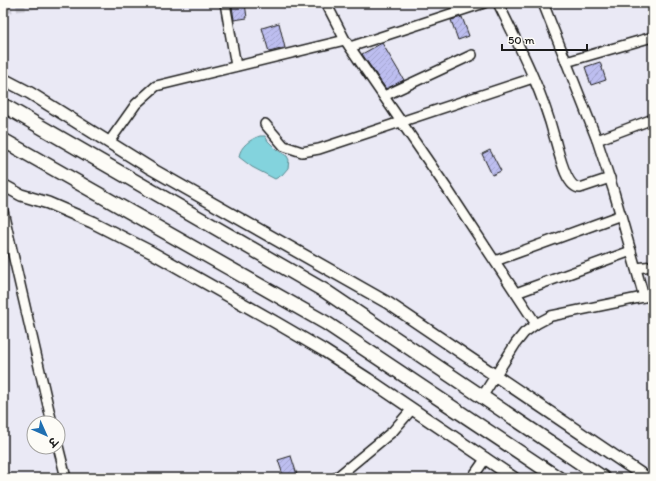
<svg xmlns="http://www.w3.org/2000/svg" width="656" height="481" viewBox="0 0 656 481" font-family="Itim,'Playpen Sans Deva',sans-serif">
<defs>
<pattern id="building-hatch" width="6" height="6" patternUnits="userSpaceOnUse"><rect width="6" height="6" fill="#bdbef0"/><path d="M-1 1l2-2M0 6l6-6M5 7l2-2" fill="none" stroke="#a2a3cd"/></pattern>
</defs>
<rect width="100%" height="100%" fill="#eae9f5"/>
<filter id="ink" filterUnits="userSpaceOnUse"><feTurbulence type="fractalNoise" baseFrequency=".025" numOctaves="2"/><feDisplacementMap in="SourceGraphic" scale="8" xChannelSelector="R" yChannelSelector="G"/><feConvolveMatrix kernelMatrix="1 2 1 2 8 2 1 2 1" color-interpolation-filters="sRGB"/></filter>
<g filter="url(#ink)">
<path fill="#83d3dd" stroke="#5a8a90" d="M 260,136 L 265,136 L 268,141 L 276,149 L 287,156 L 289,160 L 288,168 L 282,175 L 275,179 L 252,167 L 239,157 C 240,146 251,139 260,136 Z"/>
<g fill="url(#building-hatch)" stroke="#1c1c1c">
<polygon points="245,3 247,18 234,20 232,6"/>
<polygon points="462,17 469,36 458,40 451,20"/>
<polygon points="279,23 285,48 269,52 262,28"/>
<polygon points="382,43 404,80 386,89 362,54"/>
<polygon points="600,62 606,80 591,85 585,67"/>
<polygon points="490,150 501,171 492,175 482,154"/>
<polygon points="291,456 298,478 284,478 278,460"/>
</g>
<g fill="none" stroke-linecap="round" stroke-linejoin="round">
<polyline stroke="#cbcad4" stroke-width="9" stroke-dasharray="9 4.5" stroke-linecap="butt" points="3,9 45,3"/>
<g stroke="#1c1c1c" stroke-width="12">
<g id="minor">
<polyline points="225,3 236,66"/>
<polyline points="326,3 345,40 448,190 536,324"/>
<path d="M 498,3 C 519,46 542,90 554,136 C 558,148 565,188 580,188 L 610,178"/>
<polyline points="543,3 597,140 614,192 644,297"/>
<polyline points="350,47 484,3"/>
<polyline points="566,62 649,38"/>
<polyline points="384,96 472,55"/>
<polyline points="265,124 284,146 302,152 319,149 533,78"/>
<polyline points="597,140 653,119"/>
<polyline points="109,142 136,104 156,86 345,40"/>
<polyline points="3,211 52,423"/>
<polyline points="495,261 621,215"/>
<polyline points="636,268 653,266"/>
<polyline points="516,293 631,251"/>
<polyline points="482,397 516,343 524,333 536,324 551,316 653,295"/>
<polyline points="58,446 66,478"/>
<polyline points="336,478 393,431 412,409"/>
<polyline points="472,478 486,458"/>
</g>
</g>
<g stroke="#1c1c1c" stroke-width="14">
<g id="tertiary">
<polyline points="3,79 30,93 150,168 388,303 647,478"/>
<polyline points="3,185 21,195 48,203 92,222 151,252 275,322 323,350 368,379 514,478"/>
</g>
</g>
<g stroke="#1c1c1c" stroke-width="16">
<g id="secondary">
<polyline points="3,105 325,291 603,478"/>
<polyline points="3,140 326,323 558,478"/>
</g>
</g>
<use href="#minor" stroke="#fdfcf7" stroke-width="9"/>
<use href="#tertiary" stroke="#fdfcf7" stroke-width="11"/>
<use href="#secondary" stroke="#fdfcf7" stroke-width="13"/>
</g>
</g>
<rect width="656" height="481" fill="none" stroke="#fdfcf7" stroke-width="16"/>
<rect x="8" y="8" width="640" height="465" fill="none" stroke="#1c1c1c" stroke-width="1.5" filter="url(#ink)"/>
<g transform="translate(46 435) rotate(135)"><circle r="19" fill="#fdfcf7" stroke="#a3a29f"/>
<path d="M0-3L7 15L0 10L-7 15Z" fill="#1f6fb2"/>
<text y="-6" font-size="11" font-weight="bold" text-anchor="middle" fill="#1c1c1c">उ</text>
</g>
<path d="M502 44v6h85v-6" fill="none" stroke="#1c1c1c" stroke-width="2"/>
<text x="508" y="44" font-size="12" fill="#1c1c1c" stroke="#fdfcf7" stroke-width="3" paint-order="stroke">50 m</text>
</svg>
